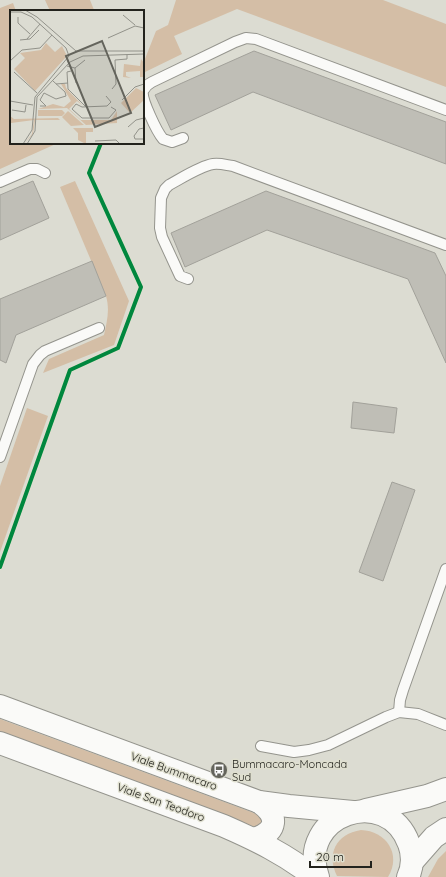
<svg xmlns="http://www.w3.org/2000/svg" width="446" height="877" viewBox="0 0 446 877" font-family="Quicksand,sans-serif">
<rect width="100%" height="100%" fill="#dcdcd2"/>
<g fill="#d4bea6">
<polygon points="45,0 90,0 94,10 97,11 50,11"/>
<polygon points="176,0 383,0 446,24 446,87 237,9 174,36 182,54 143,73 143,64 156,31 168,25"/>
<polygon points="13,3 16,11 11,11 11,143 58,143 0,169 0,8"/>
<path d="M 75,181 L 129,301 L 114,345 L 43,373 L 49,359 L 104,335 C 107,321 110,310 106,296 L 60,187 Z"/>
<polygon points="27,408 48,416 0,552 0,486"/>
<polygon points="0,719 257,814 261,819 261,823 256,827 251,826 0,732"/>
<path d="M 361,830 C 386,831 402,854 388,877 L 337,876 C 326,854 336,834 361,830 Z"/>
<polygon points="446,851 446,877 428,877 438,859"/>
</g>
<g fill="#bfbeb6" stroke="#a2a19a">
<polygon points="254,51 446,122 446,164 253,92 171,130 155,95"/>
<polygon points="33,181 49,218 0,240 0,195"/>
<polygon points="266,191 435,253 446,276 446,363 408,279 267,230 185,267 171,233"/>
<polygon points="92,261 106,296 16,335 6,363 0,360 0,299"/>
<polygon points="353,402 397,408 394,433 351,428"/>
<polygon points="392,482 415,490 383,581 359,572"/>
</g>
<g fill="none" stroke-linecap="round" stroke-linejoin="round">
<g stroke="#94948d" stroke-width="12">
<g id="service">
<path d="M 183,138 L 172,142 L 163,139 C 157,132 141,99 143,91 C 145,87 148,84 152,82 L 235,42 L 246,38 L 256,39 L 446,110"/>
<polyline points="0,182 30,169 37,169 45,173"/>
<path d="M 188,279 L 180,276 L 162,237 L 160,228 L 161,198 L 165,189 L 169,185 C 182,178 200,166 213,164 C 220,163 226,165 233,166 L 446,245"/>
<polyline points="0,457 33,364 40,355 45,351 99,328"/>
<polyline points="399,712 400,700 403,690 446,569"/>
<polyline points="261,746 294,752 309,750 328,745 386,717 399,712 418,714 446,725"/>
</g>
</g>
<g stroke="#94948d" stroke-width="24">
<g id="secondary">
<polyline points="0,706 259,802 289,806 353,812"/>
<path d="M 0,743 L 224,826 C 256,840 287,855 314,877"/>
<polyline points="366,810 427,796 446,789"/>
<path d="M 254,839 C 278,832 279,815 259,802"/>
<polyline points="412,862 434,837 446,829"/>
<path d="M 318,877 C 296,815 387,783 409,844 C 413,854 413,867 408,877"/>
</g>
</g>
<use href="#service" stroke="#fafaf8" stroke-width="10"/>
<use href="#secondary" stroke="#fafaf8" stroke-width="22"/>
<g stroke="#dfdfcf" stroke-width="6">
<polyline id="cycleway" points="0,567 70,370 118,348 141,287 89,173 101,143"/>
</g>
<use href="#cycleway" stroke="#00873e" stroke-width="4"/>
</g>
<defs>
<g id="bus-disc" transform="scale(0.9)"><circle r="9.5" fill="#64645c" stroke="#dfdfcf"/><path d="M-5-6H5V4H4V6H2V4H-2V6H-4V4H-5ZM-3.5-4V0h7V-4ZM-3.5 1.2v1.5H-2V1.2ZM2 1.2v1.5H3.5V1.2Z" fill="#fff"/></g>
</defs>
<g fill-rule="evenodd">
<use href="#bus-disc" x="219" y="770"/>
</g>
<g text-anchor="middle" stroke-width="3" stroke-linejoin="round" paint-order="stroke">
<g font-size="11" fill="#23231d" stroke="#dfdfcf" text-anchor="start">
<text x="232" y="768">Bummacaro-Moncada<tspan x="232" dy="13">Sud</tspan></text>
</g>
<g font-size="11" fill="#23231d" stroke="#dfdfcf">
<text transform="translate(174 771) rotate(20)" y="4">Viale Bummacaro</text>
<text transform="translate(161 802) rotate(20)" y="4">Viale San Teodoro</text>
</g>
</g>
<g transform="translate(10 10)">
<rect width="134" height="134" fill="#dcdcd2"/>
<path d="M 36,33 L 45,42 L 52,36 L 57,46 L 25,81 L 4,59 L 15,48 L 10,43 L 31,40 ZM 131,49 L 134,53 L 134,67 L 130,67 L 130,61 L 116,62 L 116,66 L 121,68 L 113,67 L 114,54 L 130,56 ZM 51,74 L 55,74 L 56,78 L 73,96 L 67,91 L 59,99 L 71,110 L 101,110 L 107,101 L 107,113 L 76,115 L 57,98 L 28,99 L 43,94 L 54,97 L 61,91 ZM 126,78 L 134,82 L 134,90 L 120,103 L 111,93 ZM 28,100 L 52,100 L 55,103 L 52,106 L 28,106 ZM 58,101 L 74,115 L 61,116 L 52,107 ZM 0,106 L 4,109 L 48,108 L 50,110 L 25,110 L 23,124 L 14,134 L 22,124 L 24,110 L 1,113 ZM 63,118 L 83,118 L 83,122 L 76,122 L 76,134 L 68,130 L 68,123 Z" fill="#d4bea6"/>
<path fill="none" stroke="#92928a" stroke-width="1" d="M 15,0 L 27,7 L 66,41 L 134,41M 0,2 L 11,2 L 22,7 L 56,38 L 59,46M 113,5 L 125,15M 8,7 L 8,13 L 20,24M 98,28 L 125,16 L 134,18M 17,29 L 30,14M 10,30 L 20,29 L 29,20M 0,51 L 12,40 L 30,38 L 42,25M 57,56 L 65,58 L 75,50M 65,58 L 66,73M 61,61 L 57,62 L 58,79 L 76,97M 4,62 L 27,83M 46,74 L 58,73M 102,79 L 106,74 L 105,50 L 117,49 L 117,44M 96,86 L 101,92 L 97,96 L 72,97 L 66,94 L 62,99 L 72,108 L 99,108 L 106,100 L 101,97M 112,90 L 125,77 L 134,74M 0,91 L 23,95M 30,96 L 36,96 L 30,90 L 34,83 L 46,89 L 56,86 L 55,82 L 43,71M 2,100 L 15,102 L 16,95M 118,117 L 126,110 L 134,108M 134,118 L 129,119 L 124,126 L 125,129 L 134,129M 85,131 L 106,130 L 110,134M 13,134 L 22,120 L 25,87 L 59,46M 17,134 L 25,121 L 27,87 L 60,52 L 73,46 L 134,44"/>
<path fill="#64645c" fill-opacity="0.15" stroke="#64645c" stroke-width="2" d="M 92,31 L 121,103 L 85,117 L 56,46 Z"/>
<rect width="134" height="134" fill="none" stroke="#23231d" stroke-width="2"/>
</g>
<path d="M310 861v6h61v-6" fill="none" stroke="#23231d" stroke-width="2"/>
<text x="316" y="861" font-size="12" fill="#23231d" stroke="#dfdfcf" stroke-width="3" paint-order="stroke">20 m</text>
</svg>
